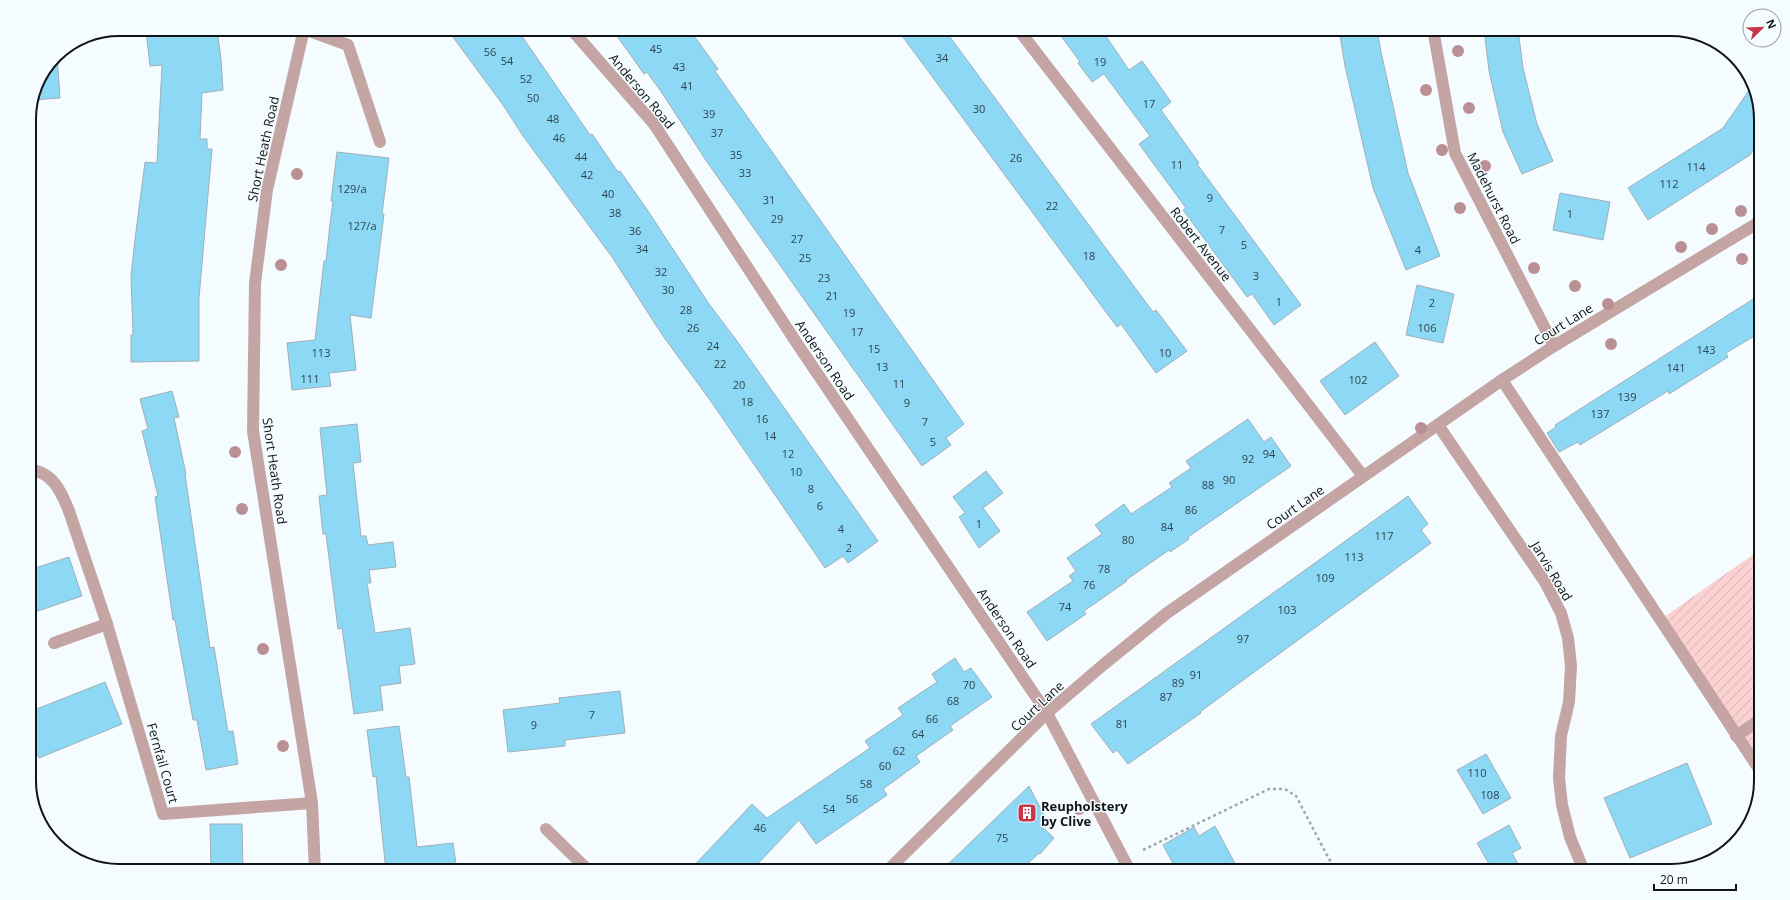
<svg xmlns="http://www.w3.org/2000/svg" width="1790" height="900" viewBox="0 0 1790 900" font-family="'Open Sans',sans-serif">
<defs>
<pattern id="garden-furrows" width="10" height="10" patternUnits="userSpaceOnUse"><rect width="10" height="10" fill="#fcd1d1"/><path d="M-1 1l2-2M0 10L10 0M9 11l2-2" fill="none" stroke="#d7b3b3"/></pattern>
</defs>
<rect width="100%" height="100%" fill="#f5fcff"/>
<polygon fill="url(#garden-furrows)" points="1761,549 1761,762 1664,617"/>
<g fill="#8dd8f4" stroke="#a0b0b6">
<polygon points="166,29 217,29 221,59 223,90 202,93 200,139 207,139 207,149 212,149 199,298 199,361 131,362 131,335 133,335 131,276 135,239 145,162 157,163 162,65 150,66 146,31"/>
<polygon points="447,29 517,29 590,135 592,134 618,172 620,171 646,208 709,304 737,341 878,541 848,563 843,556 825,568 710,400 663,336 612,257 523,136 503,105"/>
<polygon points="612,29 689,29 718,69 715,71 964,424 946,438 951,445 922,466 707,162 662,93 647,72 644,74"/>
<polygon points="897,29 944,29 1153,312 1156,310 1187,351 1156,373 1121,324 1117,327"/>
<polygon points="1056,29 1101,29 1129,70 1142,61 1171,102 1161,110 1199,163 1197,164 1301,305 1274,325 1252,294 1247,297 1183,210 1186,208 1139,144 1150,136 1104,74 1092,82 1078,63 1080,62"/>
<polygon points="1339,29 1377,29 1381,52 1408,173 1440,256 1406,270 1373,188 1345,66"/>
<polygon points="1484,29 1518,29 1523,68 1537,124 1553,161 1522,174 1503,132 1489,71"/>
<polygon points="57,54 60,98 33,100 38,79"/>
<polygon points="1752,86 1761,113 1761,139 1750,155 1648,220 1628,188 1723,128"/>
<polygon points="337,152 389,158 382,214 384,214 371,318 350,315 356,370 329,373 331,386 292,390 287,343 315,340 324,261 326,261 330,224 333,201 331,201"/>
<polygon points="1560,193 1610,202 1603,240 1553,230"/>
<polygon points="1417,285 1454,294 1443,343 1406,335"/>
<polygon points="1761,294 1761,332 1726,353 1728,357 1669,394 1668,391 1580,445 1578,442 1559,452 1547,433 1556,427 1555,425"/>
<polygon points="1375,342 1399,376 1345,415 1320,381"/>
<polygon points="172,391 179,417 174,418 186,474 185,474 210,648 214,647 228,732 233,731 238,764 206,770 197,720 193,720 175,620 173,620 155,497 158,496 142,431 148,429 140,399"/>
<polygon points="1248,419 1264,442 1271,437 1291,466 1188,537 1189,539 1170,552 1169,550 1126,580 1127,581 1084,611 1086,614 1047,641 1027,612 1073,581 1069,576 1076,571 1067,558 1102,534 1095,525 1124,504 1131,514 1172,487 1169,483 1191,468 1186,461"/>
<polygon points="357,424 361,462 353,463 361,536 366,536 368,545 393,542 396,567 369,570 371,583 367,583 375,633 410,628 415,664 399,666 401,683 380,686 383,710 354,714 342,628 338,629 326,534 323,534 319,496 327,495 320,428"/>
<polygon points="986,471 1003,493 983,508 1000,531 979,548 959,517 965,513 953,497"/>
<polygon points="1408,496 1428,524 1421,530 1431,543 1231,689 1200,712 1201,713 1128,764 1117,750 1113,753 1091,724"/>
<polygon points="69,557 82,596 29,614 29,570"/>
<polygon points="955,658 964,672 971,668 992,697 950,726 953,730 916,756 920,762 883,789 887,795 816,844 799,820 751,871 689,871 752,804 767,818 870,748 865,741 903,715 898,708 937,682 932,674"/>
<polygon points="105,682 122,724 39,758 29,733 29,712"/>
<polygon points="620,691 625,733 565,740 565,746 508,752 503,710 560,703 559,698"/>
<polygon points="399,726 406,777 409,777 417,847 453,843 456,864 403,871 386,871 376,776 373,777 367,730"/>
<polygon points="1486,754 1511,798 1483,814 1457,770"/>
<polygon points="1687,763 1712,824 1630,858 1604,798"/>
<polygon points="1029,786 1046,819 1040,825 1054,838 1040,854 1039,853 1020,871 941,871"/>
<polygon points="210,824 242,824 243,871 211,871"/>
<polygon points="1509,825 1521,848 1512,853 1522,871 1493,871 1477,843"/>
<polygon points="1215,826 1239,871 1177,871 1163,845 1194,827 1199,836"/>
</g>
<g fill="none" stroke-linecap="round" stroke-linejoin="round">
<polyline stroke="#a2a9ab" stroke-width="2.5" stroke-dasharray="3 3" stroke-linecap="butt" points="1143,850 1269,789 1285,789 1296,796 1329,859 1338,871"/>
<g stroke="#c4a5a4" stroke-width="12">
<polyline points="304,29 348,45 380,142"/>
<polyline points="1502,380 1761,772"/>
<path d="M 29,470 C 52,471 61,491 69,511"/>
<polyline points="1736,736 1761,719"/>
</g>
<g stroke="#c4a5a4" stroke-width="12">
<polyline points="571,29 654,124 796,342 1047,713 1130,871"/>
<polyline points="1018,29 1363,476"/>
<polyline points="1433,29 1455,153 1554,346"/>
<polyline points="1438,425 1545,582 1561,613 1568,638 1571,666 1569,702 1561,736 1559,778 1562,805 1570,837 1584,871"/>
<polyline points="69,511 107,624 163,814 312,803"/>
<polyline points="54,643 107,624"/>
<polyline points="546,829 589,871"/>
</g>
<g stroke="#c4a5a4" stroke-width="12">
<polyline points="304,29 267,190 255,283 253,431 312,803 315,871"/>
<polyline points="887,871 1047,713 1103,665 1167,613 1502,380 1554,346 1761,221"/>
</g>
</g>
<g fill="#bb9095">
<circle cx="1458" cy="51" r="6"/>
<circle cx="1426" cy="90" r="6"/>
<circle cx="1469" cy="108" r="6"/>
<circle cx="1442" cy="150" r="6"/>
<circle cx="1485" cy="166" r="6"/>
<circle cx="297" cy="174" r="6"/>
<circle cx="1460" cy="208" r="6"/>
<circle cx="1741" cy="211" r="6"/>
<circle cx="1712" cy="229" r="6"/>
<circle cx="1681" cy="247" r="6"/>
<circle cx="1742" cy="259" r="6"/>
<circle cx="281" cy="265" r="6"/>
<circle cx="1534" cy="268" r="6"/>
<circle cx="1575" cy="286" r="6"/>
<circle cx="1608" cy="304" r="6"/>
<circle cx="1611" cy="344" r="6"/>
<circle cx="1421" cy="428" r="6"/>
<circle cx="235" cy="452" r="6"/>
<circle cx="242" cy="509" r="6"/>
<circle cx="263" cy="649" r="6"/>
<circle cx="283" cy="746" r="6"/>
<circle cx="1079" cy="809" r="6"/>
</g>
<defs>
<g id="building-square" transform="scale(1)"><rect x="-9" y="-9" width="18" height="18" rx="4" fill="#c73649" stroke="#f5fcff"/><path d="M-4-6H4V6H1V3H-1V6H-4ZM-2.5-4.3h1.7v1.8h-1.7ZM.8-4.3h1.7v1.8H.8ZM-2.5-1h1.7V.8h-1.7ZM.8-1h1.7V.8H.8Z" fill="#fff"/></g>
</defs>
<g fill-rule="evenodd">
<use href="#building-square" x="1027" y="813"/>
</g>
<g text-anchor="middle" stroke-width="3" stroke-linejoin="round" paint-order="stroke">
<g font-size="11" fill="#2e454e">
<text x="656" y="53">45</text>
<text x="490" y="56">56</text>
<text x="942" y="62">34</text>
<text x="507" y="65">54</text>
<text x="1100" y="66">19</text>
<text x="679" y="71">43</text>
<text x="526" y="83">52</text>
<text x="687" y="90">41</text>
<text x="533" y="102">50</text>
<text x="1149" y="108">17</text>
<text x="979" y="113">30</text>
<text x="709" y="118">39</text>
<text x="553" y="123">48</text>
<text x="717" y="137">37</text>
<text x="559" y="142">46</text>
<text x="736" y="159">35</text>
<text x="581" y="161">44</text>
<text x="1016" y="162">26</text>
<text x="1177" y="169">11</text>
<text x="1696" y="171">114</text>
<text x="745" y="177">33</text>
<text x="587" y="179">42</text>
<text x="1669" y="188">112</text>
<text x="352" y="193">129/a</text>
<text x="608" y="198">40</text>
<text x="1210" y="202">9</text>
<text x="769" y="204">31</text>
<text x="1052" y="210">22</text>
<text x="615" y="217">38</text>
<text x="1570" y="218">1</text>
<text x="777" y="223">29</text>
<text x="362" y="230">127/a</text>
<text x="1222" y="234">7</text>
<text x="635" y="235">36</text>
<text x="797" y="243">27</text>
<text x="1244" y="249">5</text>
<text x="642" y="253">34</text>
<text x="1418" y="254">4</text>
<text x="1089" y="260">18</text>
<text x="805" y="262">25</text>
<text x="661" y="276">32</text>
<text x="1256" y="280">3</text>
<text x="824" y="282">23</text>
<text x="668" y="294">30</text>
<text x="832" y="300">21</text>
<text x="1279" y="306">1</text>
<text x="1432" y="307">2</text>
<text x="686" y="314">28</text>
<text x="849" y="317">19</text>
<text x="693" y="332">26</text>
<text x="1427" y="332">106</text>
<text x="857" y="336">17</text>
<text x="713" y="350">24</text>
<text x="874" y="353">15</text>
<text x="1706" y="354">143</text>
<text x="321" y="357">113</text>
<text x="1165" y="357">10</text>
<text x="720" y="368">22</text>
<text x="882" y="371">13</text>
<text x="1676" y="372">141</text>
<text x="310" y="383">111</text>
<text x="1358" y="384">102</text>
<text x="899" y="388">11</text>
<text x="739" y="389">20</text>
<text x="1627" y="401">139</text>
<text x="747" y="406">18</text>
<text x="907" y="407">9</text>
<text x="1600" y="418">137</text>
<text x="762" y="423">16</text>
<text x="925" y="426">7</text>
<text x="770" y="440">14</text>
<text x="933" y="446">5</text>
<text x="788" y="458">12</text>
<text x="1269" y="458">94</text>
<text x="1248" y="463">92</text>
<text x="796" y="476">10</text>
<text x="1229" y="484">90</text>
<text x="1208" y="489">88</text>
<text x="811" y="493">8</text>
<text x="820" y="510">6</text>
<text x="1191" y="514">86</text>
<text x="979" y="528">1</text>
<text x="1167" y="531">84</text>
<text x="841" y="533">4</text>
<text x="1384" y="540">117</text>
<text x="1128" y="544">80</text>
<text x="849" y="552">2</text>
<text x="1354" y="561">113</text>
<text x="1104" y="573">78</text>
<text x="1325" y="582">109</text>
<text x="1089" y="589">76</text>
<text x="1065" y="611">74</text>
<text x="1287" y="614">103</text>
<text x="1243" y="643">97</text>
<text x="1196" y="679">91</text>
<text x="1178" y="687">89</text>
<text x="969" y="689">70</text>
<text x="1166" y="701">87</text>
<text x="953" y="705">68</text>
<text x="592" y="719">7</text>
<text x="932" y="723">66</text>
<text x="1122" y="728">81</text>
<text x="534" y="729">9</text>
<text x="918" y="738">64</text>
<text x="899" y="755">62</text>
<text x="885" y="770">60</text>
<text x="1477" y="777">110</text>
<text x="866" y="788">58</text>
<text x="1490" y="799">108</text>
<text x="852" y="803">56</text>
<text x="829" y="813">54</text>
<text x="760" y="832">46</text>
<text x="1002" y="842">75</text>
</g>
<g font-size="13" fill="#0f1416" stroke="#f5fcff">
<text transform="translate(642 91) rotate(50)" y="5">Anderson Road</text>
<text transform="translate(263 149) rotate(-78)" y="5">Short Heath Road</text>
<text transform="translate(1494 198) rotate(63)" y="5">Madehurst Road</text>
<text transform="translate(1201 244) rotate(52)" y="5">Robert Avenue</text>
<text transform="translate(1563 324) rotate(-32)" y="5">Court Lane</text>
<text transform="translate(825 360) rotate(56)" y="5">Anderson Road</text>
<text transform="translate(275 471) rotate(82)" y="5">Short Heath Road</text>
<text transform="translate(1295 507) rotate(-35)" y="5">Court Lane</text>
<text transform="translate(1552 571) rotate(59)" y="5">Jarvis Road</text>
<text transform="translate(1007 628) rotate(56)" y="5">Anderson Road</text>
<text transform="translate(1037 706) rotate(-43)" y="5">Court Lane</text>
<text transform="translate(163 763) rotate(74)" y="5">Fernfail Court</text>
</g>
<g font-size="13" font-weight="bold" fill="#0f1416" stroke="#f5fcff" text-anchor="start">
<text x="1041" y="811">Reupholstery<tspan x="1041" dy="15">by Clive</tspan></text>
</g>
</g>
<path d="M0 0H1790V900H0ZM119 36H1671A83 83 0 0 1 1754 119V781A83 83 0 0 1 1671 864H119A83 83 0 0 1 36 781V119A83 83 0 0 1 119 36Z" fill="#f5fcff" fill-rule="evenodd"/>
<path fill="none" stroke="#0f1416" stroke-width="2" d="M119 36H1671A83 83 0 0 1 1754 119V781A83 83 0 0 1 1671 864H119A83 83 0 0 1 36 781V119A83 83 0 0 1 119 36Z"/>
<g transform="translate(1762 28) rotate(67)"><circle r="19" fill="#f5fcff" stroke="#999fa2"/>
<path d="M0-3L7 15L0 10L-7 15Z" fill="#c73649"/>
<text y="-6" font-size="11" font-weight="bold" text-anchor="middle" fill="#0f1416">N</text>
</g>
<path d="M1654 884v6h82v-6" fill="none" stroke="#0f1416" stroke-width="2"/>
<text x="1660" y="884" font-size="12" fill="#0f1416" stroke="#f5fcff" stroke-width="3" paint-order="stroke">20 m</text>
</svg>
